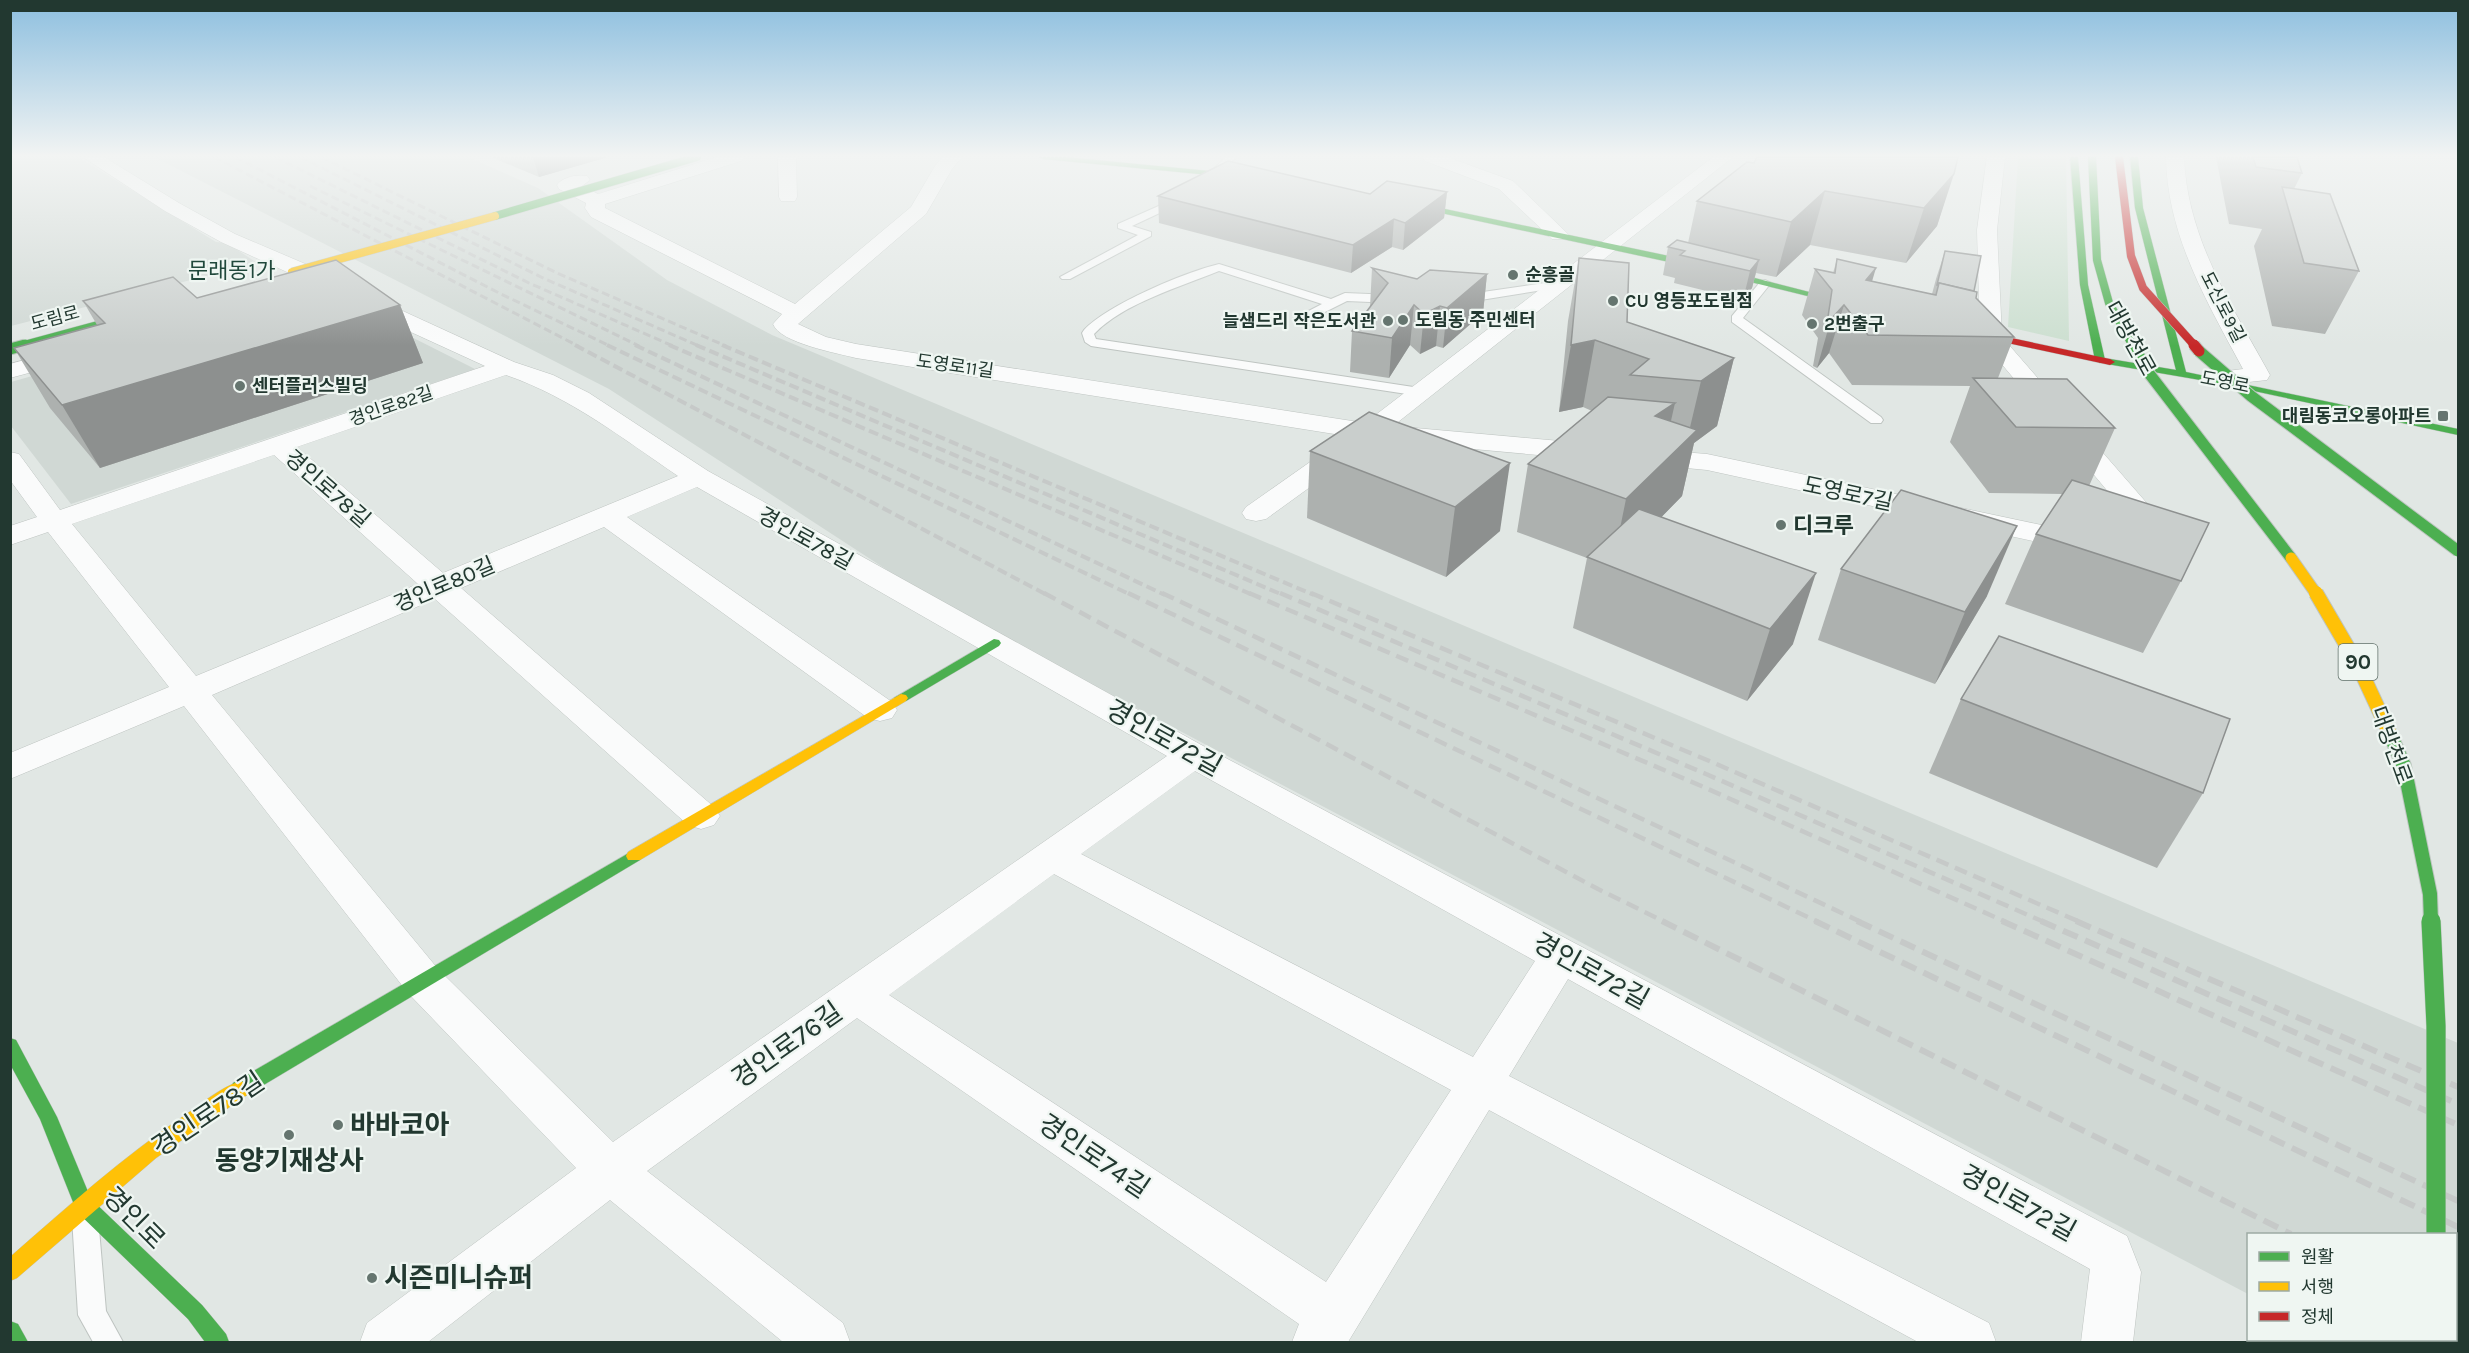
<svg xmlns="http://www.w3.org/2000/svg" width="2469" height="1353" viewBox="0 0 2469 1353" font-family="Karla,'Noto Sans KR',sans-serif">
<rect width="100%" height="100%" fill="#e1e7e4"/>
<g fill="#d0d8d4">
<polygon points="11,157 78,157 216,242 227,243 257,263 11,326"/>
<polygon points="154,157 468,157 538,188 667,280 772,335 2458,1043 2458,1342 2341,1342 2336,1340 2456,1340 2456,1234 2248,1234 2248,1294 941,605 609,389"/>
<polygon points="324,293 475,369 71,504 11,426 11,382"/>
</g>
<polygon fill="#ccdfd0" points="2018,157 2066,157 2069,341 2008,327"/>
<g fill="none" stroke-linecap="round" stroke-linejoin="round">
<g stroke="#bec4c1" stroke-width="2">
<g id="lane">
<polygon points="1226,157 1236,157 1213,181 1205,181 1205,177"/>
<polygon points="1179,197 1184,200 1183,202 1132,226 1151,232 1151,236 1070,279 1062,279 1060,277 1138,235 1118,228 1118,224"/>
<path d="M 1219,264 L 1331,299 L 1345,293 L 1393,295 L 1399,299 L 1393,303 L 1347,301 L 1303,323 L 1297,319 L 1299,316 L 1322,304 L 1219,271 C 1180,287 1124,303 1094,334 L 1096,339 L 1420,388 L 1427,392 L 1420,396 L 1091,346 L 1085,342 L 1082,333 L 1084,330 C 1109,304 1183,273 1219,264 Z"/>
<polygon points="1765,280 1771,283 1743,318 1881,417 1883,420 1881,423 1871,423 1732,322 1732,316 1761,281"/>
<polygon points="1558,281 1562,283 1562,287 1462,303 1456,299 1462,295"/>
<polygon points="85,1205 94,1208 98,1217 106,1311 123,1342 93,1342 78,1315 72,1217 76,1208"/>
</g>
</g>
<g stroke="#bec4c1" stroke-width="1">
<g id="street">
<path d="M 83,157 L 104,157 L 179,203 L 235,234 L 336,277 L 381,301 L 514,362 L 553,375 L 589,393 L 708,471 L 1205,747 L 2127,1236 L 2141,1272 L 2133,1342 L 2081,1342 L 2090,1269 L 1568,979 L 1509,1076 L 1989,1323 L 1996,1342 L 1918,1342 L 1489,1110 L 1348,1342 L 1292,1342 L 1299,1324 L 857,1018 L 647,1171 L 843,1323 L 850,1342 L 783,1342 L 610,1200 L 428,1342 L 360,1342 L 367,1323 L 576,1168 L 408,993 L 184,706 L 10,779 L 10,753 L 169,687 L 48,532 L 10,545 L 10,526 L 37,517 L 10,480 L 10,452 L 19,454 L 60,510 L 485,366 L 365,311 L 320,287 L 221,242 L 165,211 ZM 506,375 C 570,397 622,438 678,476 L 443,573 L 297,447 ZM 274,455 L 418,584 L 196,676 L 72,524 ZM 697,487 L 1167,756 L 613,1142 L 438,969 L 212,695 L 435,599 L 688,825 L 701,829 L 714,825 L 720,816 L 714,807 L 461,588 L 604,527 L 868,718 L 880,721 L 892,718 L 897,710 L 892,702 L 627,517 ZM 1195,771 L 1535,961 L 1473,1057 L 1081,854 ZM 1054,874 L 1451,1090 L 1326,1282 L 889,995 Z"/>
<path d="M 717,157 L 744,157 L 741,161 L 605,204 L 605,208 L 795,304 L 911,207 L 935,166 L 943,157 L 962,157 L 952,169 L 926,214 L 798,324 L 826,337 L 856,344 L 1365,423 L 1713,157 L 1733,157 L 1393,426 L 1593,444 L 1602,446 L 1606,452 L 1602,458 L 1593,460 L 1375,440 L 1266,519 L 1256,521 L 1246,519 L 1242,513 L 1246,507 L 1347,436 L 856,358 C 837,353 780,343 773,324 L 782,314 L 591,217 L 585,208 L 586,203 L 559,189 L 557,185 C 562,177 578,174 587,176 L 590,180 L 582,186 L 598,194 Z"/>
<polygon points="778,157 796,157 797,197 795,201 781,201 779,197"/>
<polygon points="1422,157 1447,157 1513,181 1569,235 1566,239 1552,239 1499,189 1425,161"/>
<polygon points="1987,157 2005,157 1997,230 2002,337 2165,524 2169,530 2165,536 2155,539 2145,536 1980,338 1977,230"/>
<path d="M 2166,157 L 2184,157 C 2187,238 2232,306 2270,375 L 2267,380 L 2212,386 L 2203,384 L 2200,379 L 2203,374 L 2243,369 C 2207,302 2167,235 2166,157 Z"/>
<polygon points="69,348 77,350 81,355 77,360 10,378 10,364"/>
<polygon points="1644,449 1707,454 2079,533 2089,536 2094,542 2089,548 2079,551 1707,470 1635,463 1631,457 1635,451"/>
</g>
</g>
<g stroke="#bec5c1" stroke-width="1">
<g id="fast">
<polygon points="1039,157 1065,157 1251,175 1255,177 1251,179 1043,159"/>
<polygon points="2070,157 2078,157 2088,285 2105,360 2100,363 2095,360 2080,285"/>
<polygon points="2130,157 2138,157 2143,208 2186,372 2458,429 2458,435 2212,382 2107,364 2107,360 2110,359 2176,370 2135,208"/>
<polygon points="1402,200 1669,256 1856,304 1852,307 1669,262 1399,204 1399,200"/>
<polygon points="994,639 999,640 1001,643 999,646 906,701 896,701 894,698"/>
<polygon points="634,850 640,852 642,856 640,860 247,1095 240,1097 233,1095 231,1089 233,1083"/>
<polygon points="10,1038 16,1040 57,1117 91,1199 202,1305 226,1334 229,1342 205,1342 188,1319 77,1212 40,1119 10,1064"/>
<polygon points="10,1321 18,1324 28,1342 10,1342"/>
<rect x="2426" y="1340" width="22" height="2"/>
</g>
</g>
<g stroke="#bec5c1" stroke-width="1">
<g id="slow">
<polygon points="901,694 906,695 908,698 906,701 640,860 628,860 626,856 628,852"/>
<path d="M 240,1081 L 247,1083 L 249,1089 L 247,1095 L 156,1158 L 17,1278 L 10,1281 L 10,1257 C 67,1207 123,1157 185,1115 C 202,1103 220,1088 240,1081 Z"/>
</g>
</g>
<g stroke="#bec5c1" stroke-width="1">
<polygon id="jam" points="1969,329 2110,359 2115,362 2110,365 1966,334 1966,330"/>
</g>
<use href="#lane" fill="#fafbfb" fill-rule="evenodd"/>
<use href="#street" fill="#fafbfb" fill-rule="evenodd"/>
<use href="#fast" fill="#4caf50" fill-rule="evenodd"/>
<use href="#slow" fill="#ffc107" fill-rule="evenodd"/>
<use href="#jam" fill="#c62828" fill-rule="evenodd"/>
<g stroke="#c6c9c8" stroke-width="3" stroke-dasharray="8 4" stroke-linecap="butt">
<polyline points="214,157 578,346"/>
<polyline points="235,157 501,294 610,346"/>
<polyline points="275,157 529,283 673,346"/>
<polyline points="300,157 543,278 699,346"/>
<polyline points="321,157 557,273 726,346"/>
<polyline points="310,186 639,346"/>
</g>
<g stroke="#c6c9c8" stroke-width="4" stroke-dasharray="10 4.5" stroke-linecap="butt">
<polyline points="575,345 1047,595"/>
<polyline points="607,345 1131,595"/>
<polyline points="635,345 1165,595"/>
<polyline points="669,345 1253,595"/>
<polyline points="696,345 1283,595"/>
<polyline points="722,345 1314,595"/>
</g>
<g stroke="#c6c9c8" stroke-width="4.5" stroke-dasharray="13 7" stroke-linecap="butt">
<polyline points="1044,593 1598,889 1665,922"/>
<polyline points="1128,593 1818,922"/>
<polyline points="1162,593 1861,922"/>
<polyline points="1249,593 1699,785 2006,922"/>
<polyline points="1280,593 1706,774 2044,922"/>
<polyline points="1311,593 1714,763 2080,922"/>
</g>
<g stroke="#c6c9c8" stroke-width="6" stroke-dasharray="16 8" stroke-linecap="butt">
<polyline points="1662,921 2291,1234"/>
<polyline points="1815,921 2458,1227"/>
<polyline points="1857,921 2458,1201"/>
<polyline points="2002,921 2458,1125"/>
<polyline points="2041,921 2458,1104"/>
<polyline points="2076,921 2458,1087"/>
</g>
<g stroke="#bec5c1" stroke-width="9" stroke-linecap="butt">
<g id="fast-bridge-far3">
<polyline points="2092,157 2097,260 2109,303 2133,346"/>
<polyline points="495,216 697,157"/>
<polyline points="20,346 138,314"/>
</g>
</g>
<g stroke="#bec5c1" stroke-width="13" stroke-linecap="butt">
<g id="fast-bridge-far2">
<polyline points="2133,345 2148,372 2291,558"/>
<polyline points="10,349 25,345"/>
<polyline points="2199,351 2251,396 2458,551"/>
</g>
</g>
<g stroke="#bec5c1" stroke-width="16" stroke-linecap="butt">
<polyline id="fast-bridge-far1" points="2390,734 2404,766 2430,894 2431,922"/>
</g>
<g stroke="#bec5c1" stroke-width="20" stroke-linecap="butt">
<polyline id="fast-bridge" points="2431,921 2436,1026 2436,1234"/>
</g>
<g stroke="#bec5c1" stroke-width="9" stroke-linecap="butt">
<polyline id="slow-bridge-far2" points="292,272 495,216"/>
</g>
<g stroke="#bec5c1" stroke-width="13" stroke-linecap="butt">
<polyline id="slow-bridge-far1" points="2291,558 2317,595"/>
</g>
<g stroke="#bec5c1" stroke-width="16" stroke-linecap="butt">
<polyline id="slow-bridge" points="2316,593 2358,665 2390,734"/>
</g>
<g stroke="#bec5c1" stroke-width="9" stroke-linecap="butt">
<polyline id="jam-bridge-far1" points="2119,157 2131,256 2143,288 2195,346"/>
</g>
<g stroke="#bec5c1" stroke-width="13" stroke-linecap="butt">
<polyline id="jam-bridge" points="2194,345 2199,351"/>
</g>
<use href="#fast-bridge-far3" stroke="#4caf50" stroke-width="8"/>
<use href="#fast-bridge-far2" stroke="#4caf50" stroke-width="11"/>
<use href="#fast-bridge-far1" stroke="#4caf50" stroke-width="14"/>
<use href="#fast-bridge" stroke="#4caf50" stroke-width="19"/>
<use href="#slow-bridge-far2" stroke="#ffc107" stroke-width="8"/>
<use href="#slow-bridge-far1" stroke="#ffc107" stroke-width="11"/>
<use href="#slow-bridge" stroke="#ffc107" stroke-width="14"/>
<use href="#jam-bridge-far1" stroke="#c62828" stroke-width="8"/>
<use href="#jam-bridge" stroke="#c62828" stroke-width="11"/>
</g>
<g fill="#adb1af">
<polygon points="491,157 608,157 539,177"/>
<polygon points="1958,157 1937,226 1906,263 1810,245 1776,277 1756,273 1752,288 1743,300 1674,283 1675,278 1663,275 1668,247 1688,243 1697,201 1754,163"/>
<polygon points="2216,157 2297,157 2302,173 2294,189 2359,271 2325,334 2272,326 2254,246 2262,229 2229,224"/>
<polygon points="1447,192 1444,218 1403,250 1392,247 1351,273 1159,223 1158,196 1370,194"/>
<polygon points="1945,251 1974,291 1976,298 2014,337 1998,378 2115,428 2089,486 2181,581 2143,653 2005,604 2036,534 2063,494 1989,493 1950,442 1970,386 1852,385 1829,353 1817,368 1813,366 1818,338 1802,315 1815,269 1833,273 1837,259 1872,281 1932,294 1936,279"/>
<polygon points="1579,258 1627,322 1734,358 1717,426 1694,443 1682,496 1661,517 1793,644 1747,701 1573,628 1587,558 1517,532 1528,464 1592,411 1583,407 1559,412 1568,321"/>
<polygon points="1372,268 1417,279 1487,274 1483,313 1443,348 1436,346 1420,354 1410,345 1389,378 1350,372 1352,331 1370,307"/>
<polygon points="197,298 400,305 423,363 100,468 50,408 14,348 97,325 83,301"/>
<polygon points="1369,412 1500,531 1446,577 1307,518 1310,451"/>
<polygon points="1841,569 1987,596 1935,684 1818,640"/>
<polygon points="1961,699 2203,793 2157,868 1929,773"/>
</g>
<g fill="#8d908f">
<polygon points="533,157 608,157 539,177"/>
<polygon points="1954,174 1937,226 1906,263 1924,208"/>
<polygon points="1825,191 1810,245 1776,277 1791,222"/>
<polygon points="1447,192 1444,218 1403,250 1405,223"/>
<polygon points="1394,219 1392,247 1351,273 1353,245"/>
<polygon points="1759,260 1752,288 1743,300 1750,271"/>
<polygon points="1876,268 1862,315 1866,280"/>
<polygon points="1487,274 1483,313 1443,348 1447,308"/>
<polygon points="400,305 423,363 100,468 62,405"/>
<polygon points="1414,305 1410,345 1389,378 1392,338"/>
<polygon points="1844,305 1829,353 1817,368 1831,319"/>
<polygon points="1440,306 1436,346 1420,354 1424,314"/>
<polygon points="1595,340 1583,407 1559,412 1571,345"/>
<polygon points="1734,358 1717,426 1694,443 1682,496 1612,568 1626,499 1655,416 1675,403 1661,465 1687,440 1701,381"/>
<polygon points="1510,463 1500,531 1446,577 1455,507"/>
<polygon points="2017,526 1987,596 1935,684 1965,612"/>
<polygon points="1816,573 1793,644 1747,701 1770,629"/>
</g>
<g fill="#c9cecc" stroke="#8d908f" stroke-width="1.5">
<polygon points="1757,157 1958,157 1954,174 1924,208 1825,191 1791,222 1697,201 1747,162 1754,163"/>
<polygon points="2253,157 2297,157 2302,173 2256,167"/>
<polygon points="1228,161 1370,194 1387,181 1447,192 1405,223 1394,219 1353,245 1158,196"/>
<polygon points="2282,187 2330,194 2359,271 2304,263"/>
<polygon points="1677,240 1759,260 1750,271 1680,255 1685,251 1668,247"/>
<polygon points="1945,251 1981,256 1974,291 1939,283 1939,285 1937,285"/>
<polygon points="1579,258 1629,263 1627,322 1734,358 1701,381 1630,375 1649,359 1595,340 1571,345"/>
<polygon points="1837,259 1876,268 1866,280 1936,295 1939,283 1977,292 1976,298 2014,337 1868,335 1844,305 1831,319 1828,317 1832,290 1815,269 1835,273"/>
<polygon points="336,260 400,305 62,405 14,348 105,323 83,301 173,277 197,298"/>
<polygon points="1372,268 1417,279 1430,270 1487,274 1447,308 1440,306 1424,314 1414,305 1392,338 1352,331 1388,283"/>
<polygon points="1973,378 2067,379 2115,428 2016,427"/>
<polygon points="1608,397 1675,403 1655,416 1697,430 1626,499 1528,464"/>
<polygon points="1369,412 1510,463 1455,507 1310,451"/>
<polygon points="2072,480 2209,523 2181,581 2036,534"/>
<polygon points="1901,490 2017,526 1965,612 1841,569"/>
<polygon points="1639,509 1816,573 1770,629 1587,557"/>
<polygon points="1999,636 2230,719 2203,793 1961,699"/>
</g>
<linearGradient id="sky" x2="0" y2="1"><stop stop-color="#8dbfdf"/><stop offset="0.45" stop-color="#f2f4f3"/><stop offset="1" stop-color="#f2f4f3" stop-opacity="0"/></linearGradient>
<rect width="2469" height="346" fill="url(#sky)"/>
<g fill="#65756f" stroke="#eff6f2" stroke-width="2">
<circle cx="1513" cy="275" r="6"/>
<circle cx="1613" cy="301" r="6"/>
<circle cx="1403" cy="320" r="6"/>
<circle cx="1388" cy="321" r="6"/>
<circle cx="1812" cy="324" r="6"/>
<circle cx="240" cy="386" r="6"/>
<rect x="2437" y="410" width="12" height="12" rx="3"/>
<circle cx="1781" cy="525" r="6"/>
<circle cx="338" cy="1125" r="6"/>
<circle cx="289" cy="1135" r="6"/>
<circle cx="372" cy="1278" r="6"/>
</g>
<g text-anchor="middle" stroke-width="4.5" stroke-linejoin="round" paint-order="stroke">
<g font-size="18" font-weight="bold" fill="#223830" stroke="#eff6f2" text-anchor="start">
<text x="1525" y="281">순흥골</text>
<text x="1625" y="307">CU 영등포도림점</text>
<text x="1415" y="326">도림동 주민센터</text>
<text x="1376" y="327" text-anchor="end">늘샘드리 작은도서관</text>
<text x="1824" y="330">2번출구</text>
<text x="252" y="392">센터플러스빌딩</text>
<text x="2431" y="422" text-anchor="end">대림동코오롱아파트</text>
</g>
<g font-size="18" fill="#223830" stroke="#eff6f2">
<text transform="translate(2223 307) rotate(63)" y="6">도신로9길</text>
<text transform="translate(55 318) rotate(-15)" y="6">도림로</text>
<text transform="translate(955 366) rotate(8)" y="6">도영로11길</text>
<text transform="translate(2225 382) rotate(11)" y="6">도영로</text>
<text transform="translate(391 406) rotate(-19)" y="6">경인로82길</text>
</g>
<rect fill="#eff6f2" stroke="#60716a" stroke-width="1.5" x="2338.5" y="644" width="39" height="36" rx="4.5"/>
<g font-size="21" font-weight="bold" fill="#223830">
<text x="2358" y="669">90</text>
</g>
<g font-size="22" fill="#20483b" stroke="#eff6f2">
<text x="232" y="278">문래동1가</text>
</g>
<g font-size="22" fill="#223830" stroke="#eff6f2">
<text transform="translate(2131 338) rotate(61)" y="8">대방천로</text>
<text transform="translate(328 488) rotate(41)" y="8">경인로78길</text>
<text transform="translate(1848 493) rotate(12)" y="8">도영로7길</text>
<text transform="translate(806 538) rotate(29)" y="8">경인로78길</text>
<text transform="translate(444 584) rotate(-23)" y="8">경인로80길</text>
<text transform="translate(2392 745) rotate(70)" y="8">대방천로</text>
</g>
<g font-size="22" font-weight="bold" fill="#223830" stroke="#eff6f2" text-anchor="start">
<text x="1793" y="533">디크루</text>
</g>
<g font-size="27" fill="#223830" stroke="#eff6f2">
<text transform="translate(1164 738) rotate(29)" y="9">경인로72길</text>
<text transform="translate(1591 971) rotate(29)" y="9">경인로72길</text>
<text transform="translate(787 1045) rotate(-35)" y="9">경인로76길</text>
<text transform="translate(208 1114) rotate(-34)" y="9">경인로78길</text>
<text transform="translate(1094 1156) rotate(34)" y="9">경인로74길</text>
<text transform="translate(2018 1203) rotate(29)" y="9">경인로72길</text>
<text transform="translate(134 1218) rotate(45)" y="9">경인로</text>
</g>
<g font-size="27" font-weight="bold" fill="#223830" stroke="#eff6f2" text-anchor="start">
<text x="350" y="1134">바바코아</text>
<text x="289" y="1170" text-anchor="middle">동양기재상사</text>
<text x="384" y="1287">시즌미니슈퍼</text>
</g>
</g>
<rect width="2469" height="1353" fill="none" stroke="#223830" stroke-width="24"/>
<rect x="2247" y="1233" width="210" height="108" fill="#eff6f2" stroke="#9daaa4" stroke-width="1.5"/>
<rect x="2259" y="1252" width="30" height="9" fill="#4caf50" stroke="#9daaa4" stroke-width="1.5"/>
<text x="2301" y="1263" font-size="18" fill="#223830">원활</text>
<rect x="2259" y="1282" width="30" height="9" fill="#ffc107" stroke="#9daaa4" stroke-width="1.5"/>
<text x="2301" y="1293" font-size="18" fill="#223830">서행</text>
<rect x="2259" y="1312" width="30" height="9" fill="#c62828" stroke="#9daaa4" stroke-width="1.5"/>
<text x="2301" y="1323" font-size="18" fill="#223830">정체</text>
</svg>
